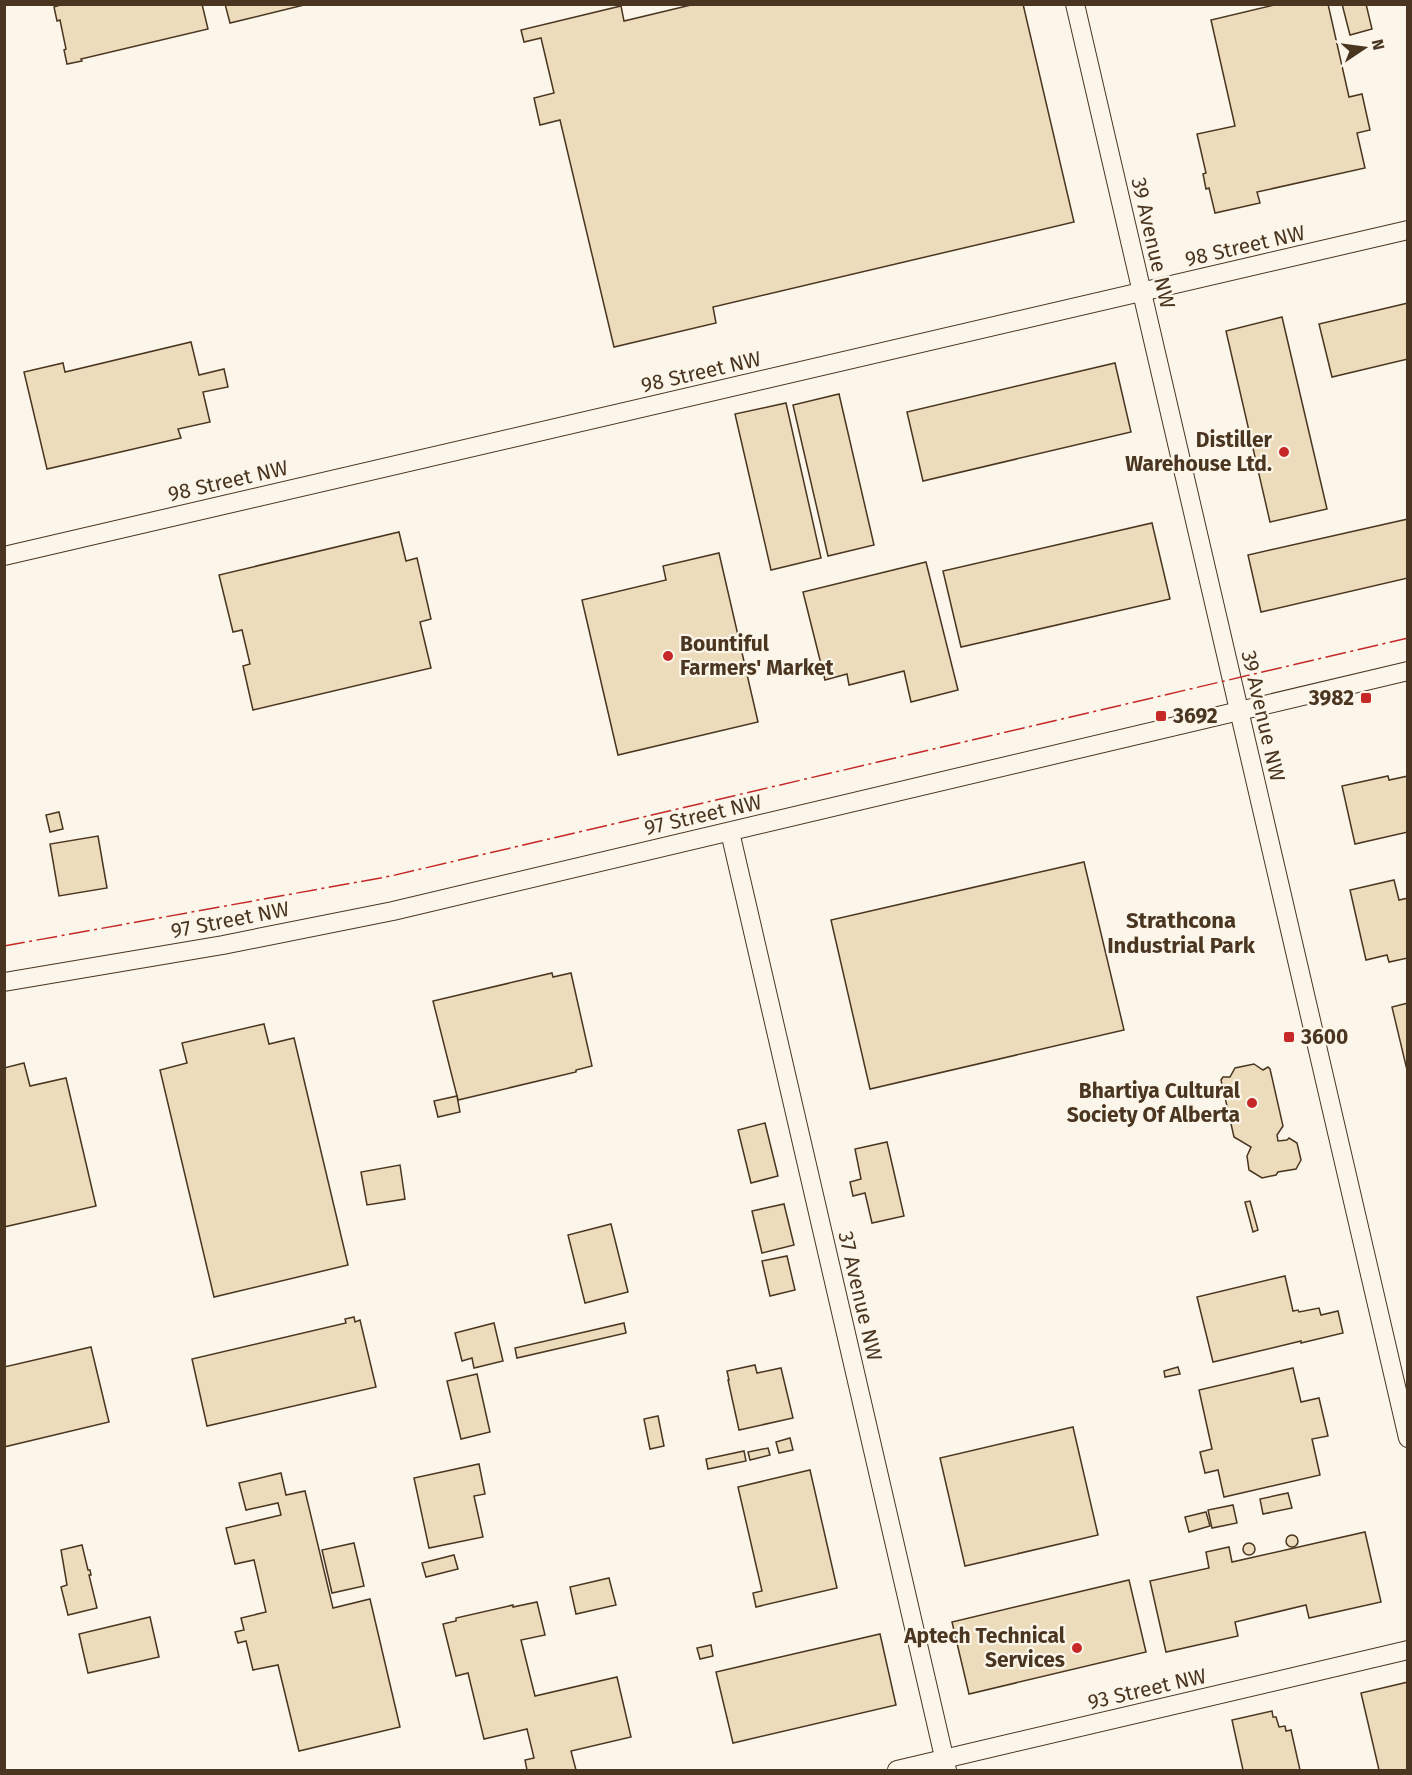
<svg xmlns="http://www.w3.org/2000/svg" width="1412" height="1775" viewBox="0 0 1412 1775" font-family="'Fira Sans',sans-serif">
<rect width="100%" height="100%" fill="#fbf6e9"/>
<g fill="#ecdcbc" stroke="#4a3520" stroke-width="1.5">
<polygon points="63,4 202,4 208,29 81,59 82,61 67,64 64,50 66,49 60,20 57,21 54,7"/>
<polygon points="225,4 308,4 230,23"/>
<polygon points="695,4 1023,4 1074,222 713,307 716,323 614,347 560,120 540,125 534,98 554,93 541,38 524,42 521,30 621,6 624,21"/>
<polygon points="1278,4 1328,4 1349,97 1362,94 1370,130 1357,133 1365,168 1257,192 1260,203 1215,213 1209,188 1206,189 1203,174 1206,173 1197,134 1235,126 1211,20"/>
<polygon points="1342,4 1366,4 1372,29 1350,35"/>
<polygon points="1408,303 1408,359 1332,377 1319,324"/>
<polygon points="1282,317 1327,509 1270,522 1226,331"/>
<polygon points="191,342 199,375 224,369 228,387 203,392 210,422 178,429 181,438 47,469 24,372 63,363 65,372"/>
<polygon points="1115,363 1131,432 923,481 907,412"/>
<polygon points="839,394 874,545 828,556 793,405"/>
<polygon points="786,403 821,558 771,570 735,414"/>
<polygon points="1408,519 1408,578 1261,612 1248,555"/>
<polygon points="1152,523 1170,599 961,647 943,571"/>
<polygon points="399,532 406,561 417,558 431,619 420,622 431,668 253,710 243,666 250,664 242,630 233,632 219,575"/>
<polygon points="719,553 758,722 618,755 582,600 666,580 663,566"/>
<polygon points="926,562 958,690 911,702 904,671 849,685 847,674 825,680 803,592"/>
<polygon points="1388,776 1389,780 1408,776 1408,832 1355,844 1342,786"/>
<polygon points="59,812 63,829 50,832 46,815"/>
<polygon points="98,836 107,888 59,896 50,844"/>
<polygon points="1084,862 1124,1030 870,1089 831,920"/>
<polygon points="1394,880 1399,900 1408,898 1408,958 1389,962 1387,955 1366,960 1350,890"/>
<polygon points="552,973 553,977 571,973 592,1066 576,1070 576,1072 458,1100 433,1001"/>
<polygon points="1408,1003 1408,1070 1407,1070 1392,1007"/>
<polygon points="264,1024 269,1044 294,1038 348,1265 214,1297 160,1070 187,1063 182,1043"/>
<polygon points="24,1063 30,1086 66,1078 96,1206 4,1227 4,1068"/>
<polygon points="1254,1064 1263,1070 1268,1067 1270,1069 1283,1126 1277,1135 1278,1141 1287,1140 1289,1138 1297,1143 1301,1160 1296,1169 1278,1172 1276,1175 1262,1178 1249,1170 1247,1156 1251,1147 1234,1137 1221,1080 1223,1077 1230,1077 1235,1068"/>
<polygon points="457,1096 460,1112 438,1117 434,1101"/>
<polygon points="765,1123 778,1176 751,1183 738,1130"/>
<polygon points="887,1142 904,1216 872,1223 865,1193 853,1196 850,1182 861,1179 855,1149"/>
<polygon points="400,1165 405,1199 367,1205 361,1172"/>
<polygon points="1250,1201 1258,1230 1253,1232 1245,1202"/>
<polygon points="784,1204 794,1245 762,1253 752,1211"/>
<polygon points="611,1224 628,1292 585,1303 568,1235"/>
<polygon points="787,1256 795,1290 770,1296 762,1261"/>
<polygon points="1285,1276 1293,1311 1298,1310 1299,1312 1319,1308 1321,1315 1338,1311 1343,1333 1301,1343 1301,1341 1213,1362 1197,1297"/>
<polygon points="354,1317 355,1322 360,1320 376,1387 207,1426 192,1359 346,1323 345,1319"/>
<polygon points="494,1323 503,1361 474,1368 472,1358 462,1361 455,1333"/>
<polygon points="624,1323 626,1333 517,1358 515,1348"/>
<polygon points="91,1347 109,1422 4,1447 4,1367"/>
<polygon points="755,1365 757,1373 781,1368 793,1418 739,1430 728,1380 729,1380 727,1371"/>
<polygon points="1178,1367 1180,1374 1165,1377 1164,1371"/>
<polygon points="1293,1368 1301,1402 1319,1398 1328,1436 1312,1439 1320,1475 1224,1497 1218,1470 1205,1473 1200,1452 1212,1449 1199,1390"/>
<polygon points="477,1374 490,1432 461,1439 447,1381"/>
<polygon points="658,1416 664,1446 650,1449 644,1419"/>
<polygon points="1073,1427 1098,1535 965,1566 940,1458"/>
<polygon points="790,1438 793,1450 779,1453 776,1442"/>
<polygon points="768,1448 770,1455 750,1460 748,1452"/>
<polygon points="744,1451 746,1461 708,1469 706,1459"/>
<polygon points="479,1464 485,1494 474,1496 483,1537 429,1548 414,1478"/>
<polygon points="810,1470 837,1588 756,1607 753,1593 762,1591 738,1487"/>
<polygon points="281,1473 286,1495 305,1491 333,1608 370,1599 400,1727 299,1751 278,1665 253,1670 246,1641 238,1643 235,1632 244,1630 241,1618 266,1612 254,1560 235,1564 226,1528 281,1515 278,1503 246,1510 239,1483"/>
<polygon points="1288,1493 1292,1508 1263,1514 1260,1499"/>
<polygon points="1233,1505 1237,1523 1212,1528 1208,1510"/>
<polygon points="1206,1512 1210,1526 1189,1532 1185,1517"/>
<polygon points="1365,1532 1381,1602 1309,1618 1306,1605 1235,1622 1238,1636 1166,1652 1150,1581 1209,1568 1206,1552 1229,1547 1232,1562"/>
<circle cx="1292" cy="1541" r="6"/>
<polygon points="354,1543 364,1586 332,1593 322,1550"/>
<circle cx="1249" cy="1549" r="6"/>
<polygon points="82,1545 88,1570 90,1570 91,1575 89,1575 97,1608 68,1615 61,1587 67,1585 61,1550"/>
<polygon points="454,1555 458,1569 426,1577 422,1563"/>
<polygon points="609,1578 616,1605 576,1614 570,1587"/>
<polygon points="1129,1580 1146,1652 969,1694 952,1622"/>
<polygon points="537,1602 545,1635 521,1640 535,1696 617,1677 631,1737 571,1751 576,1770 527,1770 525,1760 534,1758 527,1729 484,1739 468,1673 456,1676 443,1624 456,1621 456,1618 513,1605 513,1607"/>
<polygon points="150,1617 159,1657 88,1673 79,1634"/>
<polygon points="880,1634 896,1705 733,1743 716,1672"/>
<polygon points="711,1645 713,1656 700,1659 697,1648"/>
<polygon points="1408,1682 1408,1770 1379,1770 1361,1693"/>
<polygon points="1272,1711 1273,1717 1276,1717 1279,1727 1285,1726 1286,1731 1291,1730 1300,1770 1243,1770 1232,1720"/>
</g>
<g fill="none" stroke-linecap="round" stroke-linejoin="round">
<g stroke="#4a3520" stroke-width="20">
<g id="minor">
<polyline points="1075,4 1408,1438"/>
<polyline points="4,556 1408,230"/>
<polyline points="730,832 947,1770"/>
<polyline points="4,982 223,945 393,911 1408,671"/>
<polyline points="897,1770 1408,1650"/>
</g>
</g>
<use href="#minor" stroke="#fbf6e9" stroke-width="18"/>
<polyline stroke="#c62828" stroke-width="1.5" stroke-dasharray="21 4.5 3 4.5" stroke-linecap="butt" points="4,946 391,876 1408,638"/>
</g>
<g fill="#c62828" stroke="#fbf6e9" stroke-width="2">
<circle cx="1284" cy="452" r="6"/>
<circle cx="668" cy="656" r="6"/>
<rect x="1360" y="692" width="12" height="12" rx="3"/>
<rect x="1155" y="710" width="12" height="12" rx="3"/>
<rect x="1283" y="1031" width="12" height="12" rx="3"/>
<circle cx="1252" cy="1103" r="6"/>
<circle cx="1077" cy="1648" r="6"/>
</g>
<g text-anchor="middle" stroke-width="4.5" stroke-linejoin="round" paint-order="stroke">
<g font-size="21" fill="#4a3520" stroke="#fbf6e9">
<text transform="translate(1153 243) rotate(77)" y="7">39 Avenue NW</text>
<text transform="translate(1245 246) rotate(-13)" y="7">98 Street NW</text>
<text transform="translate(701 372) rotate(-13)" y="7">98 Street NW</text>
<text transform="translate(228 481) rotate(-13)" y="7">98 Street NW</text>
<text transform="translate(1263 716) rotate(77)" y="7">39 Avenue NW</text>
<text transform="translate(703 815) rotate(-13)" y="7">97 Street NW</text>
<text transform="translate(230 920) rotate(-11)" y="7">97 Street NW</text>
<text transform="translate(860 1296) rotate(77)" y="7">37 Avenue NW</text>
<text transform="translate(1147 1689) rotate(-13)" y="7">93 Street NW</text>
</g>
<g font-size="21" font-weight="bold" fill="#4a3520" stroke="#fbf6e9" text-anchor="end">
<text x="1272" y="447">Distiller<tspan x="1272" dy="24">Warehouse Ltd.</tspan></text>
<text x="680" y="651" text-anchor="start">Bountiful<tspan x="680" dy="24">Farmers' Market</tspan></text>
<text x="1354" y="705">3982</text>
<text x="1173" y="723" text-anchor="start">3692</text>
<text x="1301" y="1044" text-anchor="start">3600</text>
<text x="1240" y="1098">Bhartiya Cultural<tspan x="1240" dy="24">Society Of Alberta</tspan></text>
<text x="1065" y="1643">Aptech Technical<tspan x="1065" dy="24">Services</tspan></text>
</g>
<g font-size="22" font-weight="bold" fill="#4a3520" stroke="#fbf6e9">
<text x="1181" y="928">Strathcona<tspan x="1181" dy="25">Industrial Park</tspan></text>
</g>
</g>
<rect width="1412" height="1775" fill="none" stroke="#4a3520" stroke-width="12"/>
<g transform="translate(1364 48) rotate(77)" stroke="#fbf6e9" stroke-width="4.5" paint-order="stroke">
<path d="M0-4.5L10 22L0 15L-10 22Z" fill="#4a3520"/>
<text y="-9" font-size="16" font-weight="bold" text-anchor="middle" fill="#4a3520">N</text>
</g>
</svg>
